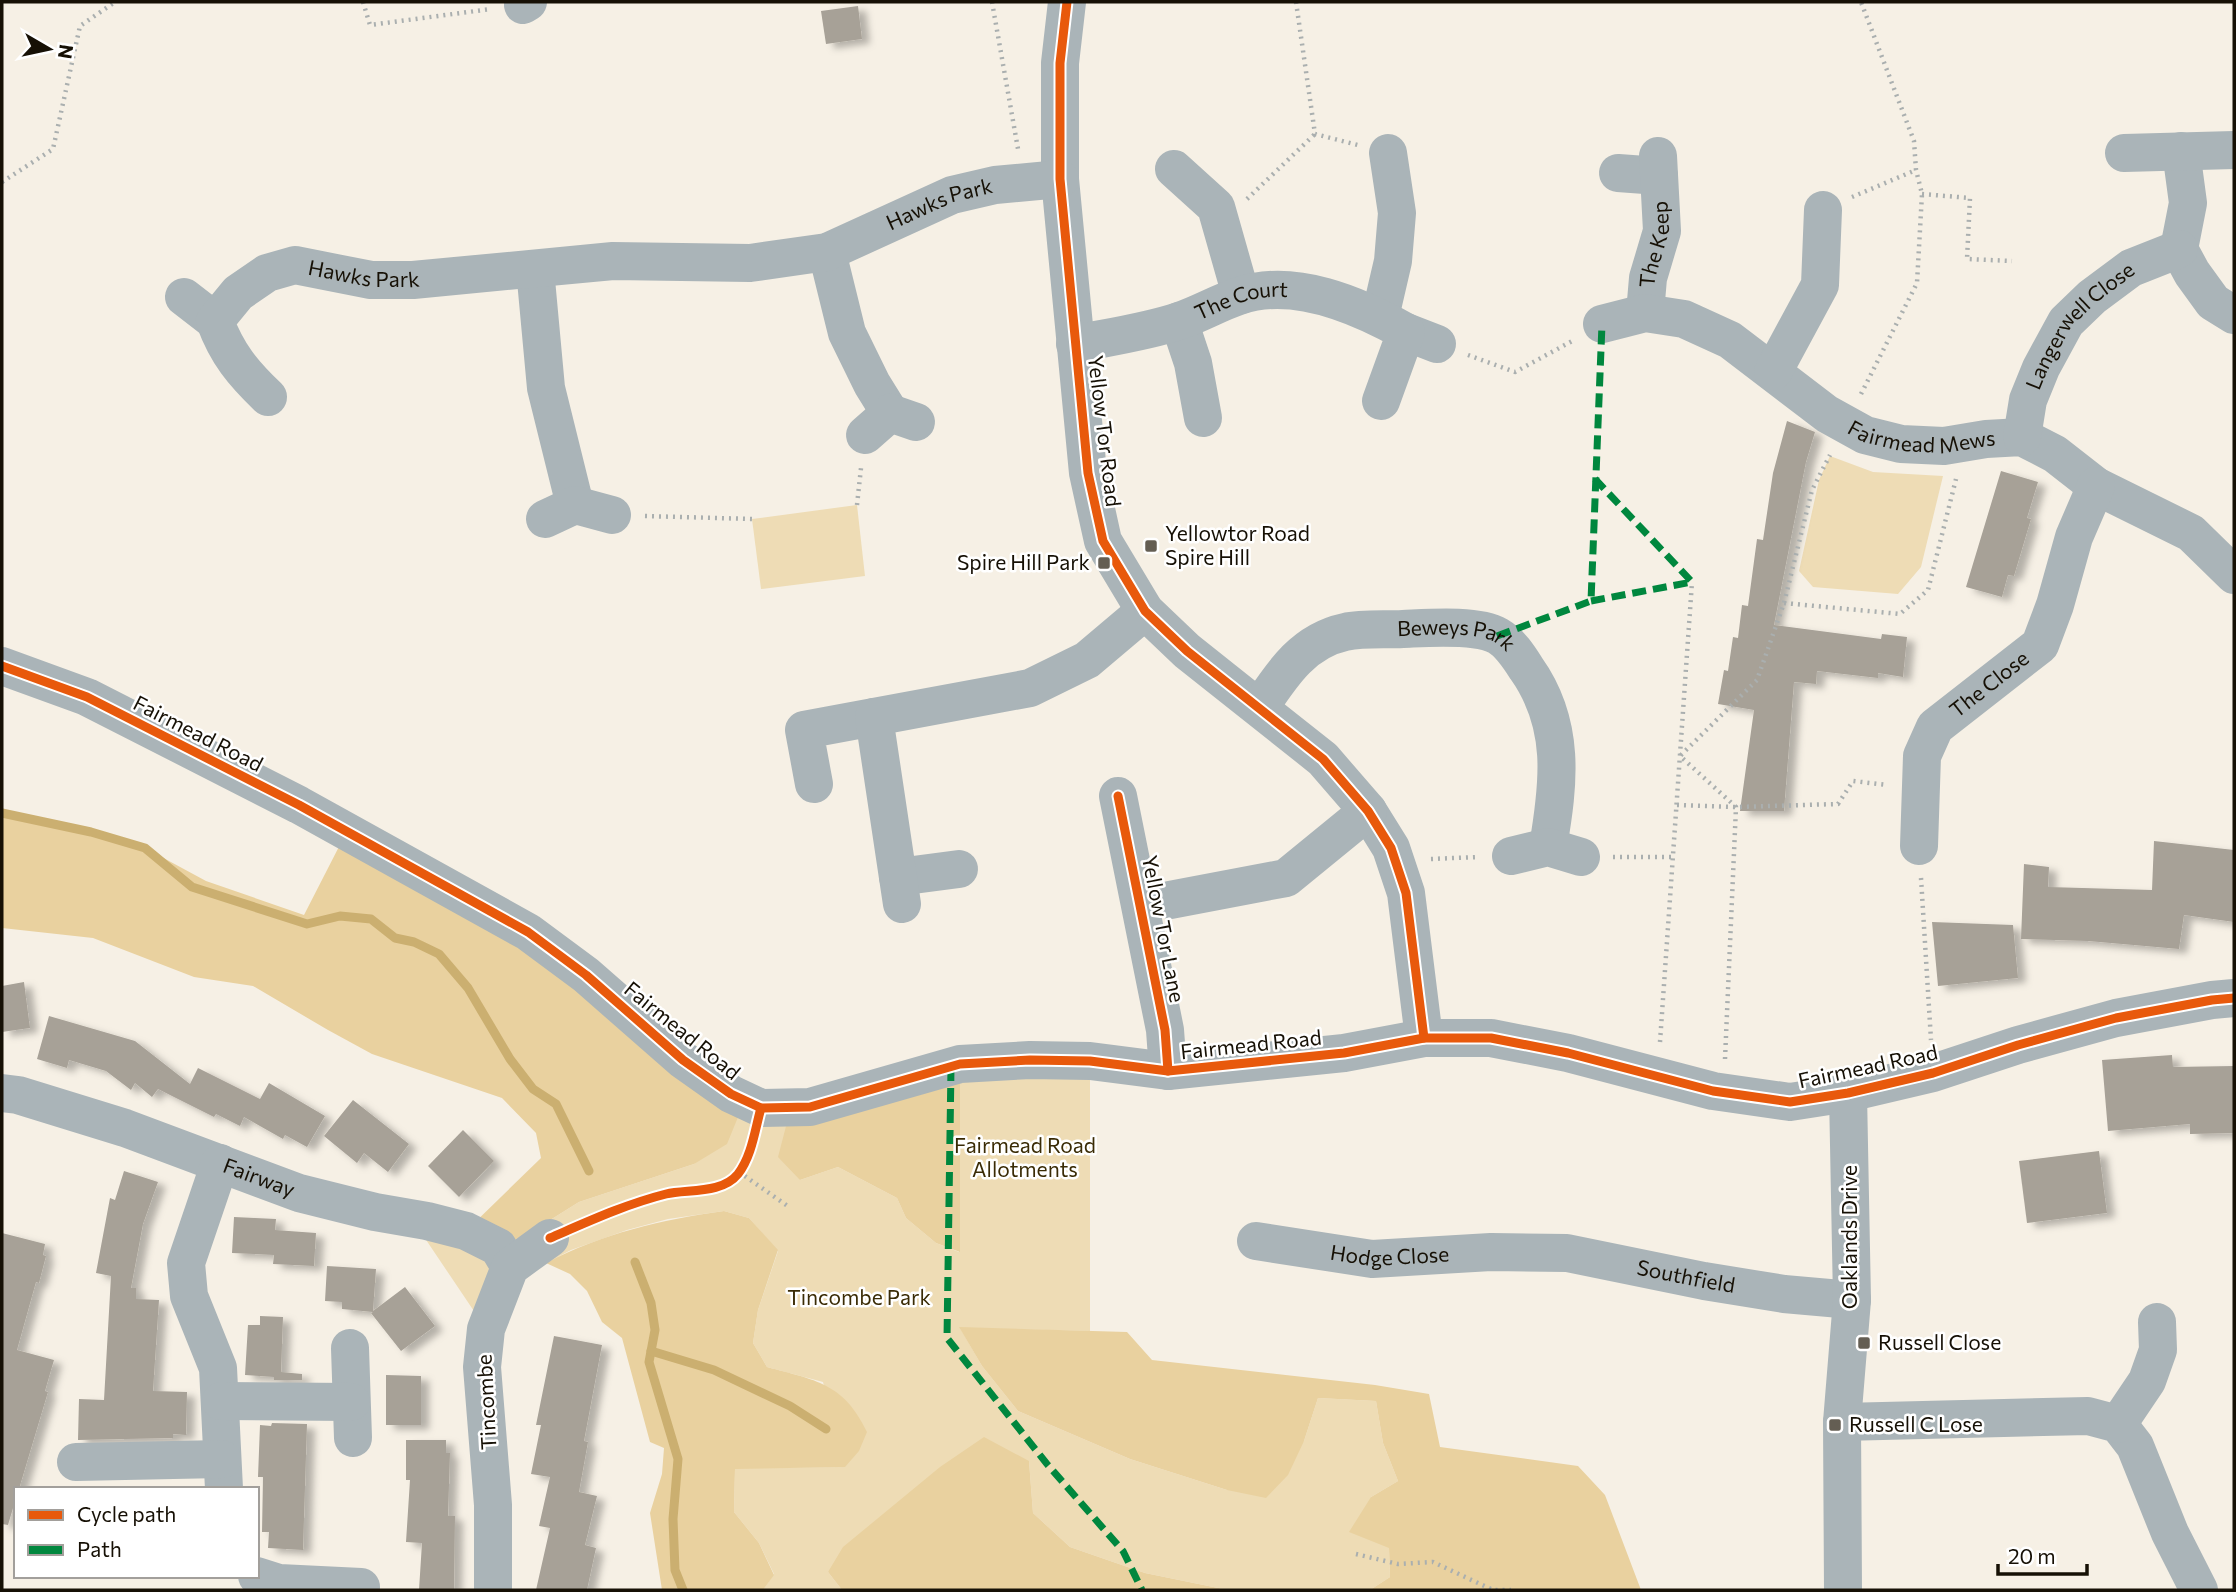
<svg xmlns="http://www.w3.org/2000/svg" width="2236" height="1592" viewBox="0 0 2236 1592" font-family="Commissioner,sans-serif">
<defs>
<filter id="shadow"><feDropShadow dx="8" dy="4.5" stdDeviation="3.5" flood-color="#0004"/></filter>
</defs>
<rect width="100%" height="100%" fill="#f6f0e5"/>
<g fill="#eedcb5">
<polygon points="1830,456 1873,472 1943,476 1921,567 1898,594 1813,587 1799,571 1819,480"/>
<polygon points="857,505 865,576 761,589 752,519"/>
<polygon points="1090,1061 1090,1331 960,1328 982,1366 1018,1411 1130,1459 1227,1490 1304,1441 1318,1398 1376,1401 1383,1443 1398,1481 1371,1497 1389,1547 1390,1577 1370,1590 1228,1590 1145,1573 1070,1547 1033,1513 1029,1461 828,1572 842,1590 763,1590 774,1574 759,1543 734,1512 735,1468 845,1467 823,1382 767,1367 753,1343 758,1310 778,1251 749,1218 724,1211 668,1219 627,1230 571,1250 531,1271 486,1329 412,1219 531,1232 579,1202 694,1164 745,1100 791,1107 800,1180 838,1167 897,1198 906,1218 936,1243 959,1252 960,1064"/>
</g>
<g fill="#e9d19f">
<polygon points="2,813 145,848 206,881 304,915 347,831 745,1100 727,1144 694,1164 579,1202 531,1232 498,1247 466,1231 541,1158 536,1133 502,1098 372,1054 328,1030 253,986 194,977 93,938 2,928"/>
<polygon points="960,1064 960,1252 936,1243 906,1218 897,1198 838,1167 800,1180 778,1157 791,1107"/>
<path d="M 724,1211 L 749,1218 L 778,1250 L 758,1310 L 753,1343 L 767,1367 C 815,1380 844,1383 867,1432 L 859,1451 L 845,1467 L 735,1469 L 734,1512 L 759,1543 L 774,1575 L 763,1590 L 662,1590 L 650,1513 L 662,1474 L 664,1448 L 650,1442 L 622,1338 L 602,1322 L 587,1291 L 570,1274 L 546,1263 C 604,1233 660,1220 724,1211 Z"/>
<polygon points="959,1327 1127,1332 1152,1360 1375,1385 1429,1394 1440,1447 1578,1466 1605,1495 1641,1590 1370,1590 1390,1577 1389,1548 1349,1532 1371,1497 1398,1481 1383,1443 1376,1401 1318,1398 1304,1441 1288,1475 1266,1498 1227,1490 1130,1459 1018,1411 982,1366"/>
<polygon points="984,1437 1029,1461 1033,1513 1070,1547 1145,1573 1228,1590 842,1590 828,1572 843,1547 940,1467"/>
</g>
<g fill="none" stroke-linecap="round" stroke-linejoin="round">
<g stroke="#cbaf70" stroke-width="9">
<polyline points="2,813 91,832 145,848 192,887 307,924 340,916 371,919 395,938 414,942 439,954 468,988 510,1059 533,1089 556,1104 589,1171"/>
<polyline points="635,1262 651,1303 655,1330 649,1362 678,1459 673,1519 675,1570 683,1590"/>
<polyline points="651,1351 714,1370 790,1406 826,1429"/>
</g>
</g>
<g fill="#a7a197" filter="url(#shadow)">
<polygon points="858,6 862,39 826,44 821,11"/>
<polygon points="1787,421 1815,432 1806,462 1774,625 1881,639 1882,634 1907,637 1903,677 1878,673 1878,678 1817,671 1816,684 1794,682 1784,811 1740,811 1754,710 1718,704 1724,670 1728,671 1733,637 1738,638 1742,605 1748,606 1757,539 1763,540 1773,473"/>
<polygon points="2001,471 2038,482 2027,518 2031,519 2014,576 2008,575 2002,597 1966,587"/>
<polygon points="2154,841 2234,850 2234,922 2184,915 2179,949 2088,941 2021,939 2024,864 2049,867 2048,887 2152,890"/>
<polygon points="1932,922 2013,925 2018,978 1938,986"/>
<polygon points="24,982 30,1028 2,1032 2,986"/>
<polygon points="49,1016 135,1041 190,1084 198,1068 260,1099 269,1083 325,1116 307,1147 285,1135 283,1139 244,1117 240,1126 216,1114 214,1117 158,1089 152,1097 135,1083 131,1090 106,1071 69,1060 67,1068 37,1059"/>
<polygon points="2172,1055 2173,1067 2234,1066 2234,1133 2190,1134 2190,1124 2108,1131 2102,1060"/>
<polygon points="353,1100 409,1144 388,1172 364,1153 357,1163 324,1136"/>
<polygon points="463,1130 494,1161 459,1197 428,1166"/>
<polygon points="2099,1151 2107,1213 2027,1223 2019,1161"/>
<polygon points="124,1171 158,1182 143,1224 131,1288 136,1288 136,1299 159,1300 153,1391 187,1392 186,1435 173,1434 173,1438 78,1440 79,1399 104,1400 111,1276 96,1273 110,1198 115,1200"/>
<polygon points="234,1217 276,1219 275,1230 316,1233 314,1266 273,1264 274,1255 232,1253"/>
<polygon points="2,1233 45,1244 43,1255 46,1256 39,1283 36,1282 17,1350 54,1360 45,1391 48,1392 19,1489 16,1489 16,1498 8,1525 2,1524"/>
<polygon points="327,1266 376,1269 373,1311 405,1287 435,1326 401,1351 371,1313 373,1312 342,1309 342,1302 325,1301"/>
<polygon points="260,1316 283,1317 281,1372 302,1374 302,1380 274,1380 274,1377 245,1375 248,1325 260,1325"/>
<polygon points="554,1336 602,1345 584,1441 588,1442 579,1492 597,1496 585,1545 596,1548 587,1590 536,1590 550,1528 539,1526 550,1477 531,1474 541,1425 536,1425"/>
<polygon points="386,1375 421,1376 421,1425 386,1425"/>
<polygon points="272,1423 307,1424 303,1550 268,1548 269,1532 262,1532 263,1477 258,1477 260,1425 271,1426"/>
<polygon points="406,1440 446,1440 446,1453 450,1453 448,1516 455,1516 454,1590 419,1590 422,1543 406,1542 410,1480 406,1480"/>
</g>
<g fill="none" stroke-linecap="round" stroke-linejoin="round">
<g stroke="#aaafaf" stroke-width="4.5" stroke-dasharray="2 5" stroke-linecap="butt">
<polyline points="363,2 370,25 491,9"/>
<polyline points="992,2 1018,149"/>
<polyline points="1296,2 1315,134 1358,145"/>
<polyline points="2,182 53,149 80,26 115,2"/>
<polyline points="1922,194 1970,198 1967,259 2012,261"/>
<polyline points="1852,197 1916,170"/>
<polyline points="1247,199 1315,134"/>
<polyline points="1468,355 1515,372 1574,340"/>
<polyline points="1861,394 1917,283 1922,194 1916,170 1914,141 1861,2"/>
<polyline points="857,505 861,468"/>
<polyline points="645,516 752,519"/>
<polyline points="1784,603 1900,614 1928,590 1956,479"/>
<polyline points="1677,805 1736,807 1838,804 1853,781 1887,785"/>
<polyline points="1613,857 1673,857"/>
<polyline points="1431,859 1478,857"/>
<polyline points="1921,878 1931,1040"/>
<polyline points="1660,1042 1692,582"/>
<polyline points="1725,1059 1736,807 1680,756 1757,680 1784,603 1812,490 1830,455"/>
<polyline points="739,1172 789,1207"/>
<polyline points="1356,1554 1398,1564 1433,1562 1493,1590 1511,1590"/>
</g>
<g stroke="#aab4b8" stroke-width="38">
<polyline points="1067,2 1060,63 1060,179 1088,473 1103,541 1145,611 1187,651 1323,759 1368,811 1391,848 1406,893 1424,1038"/>
<polyline points="523,5 528,2"/>
<polyline points="2181,151 2188,203 2179,249 2192,273 2213,302 2234,315"/>
<polyline points="2124,153 2234,150"/>
<polyline points="1174,169 1216,207 1241,295"/>
<polyline points="1618,173 1659,176"/>
<polyline points="827,252 847,333 872,384 890,413"/>
<polyline points="535,269 546,388 575,505"/>
<polyline points="184,297 215,321"/>
<path id="s1" d="M 1645,313 L 1648,278 L 1662,231 L 1658,156"/>
<polyline points="1380,317 1393,261 1397,213 1388,153"/>
<polyline points="1179,321 1193,363 1203,418"/>
<path id="s2" d="M 1602,324 L 1645,313 L 1684,319 L 1730,340 L 1827,414 L 1865,435 L 1901,444 L 1944,446 L 1986,439 L 2022,437 L 2055,454 L 2096,486 L 2191,533 L 2234,575"/>
<polyline points="1406,332 1437,344"/>
<path id="s3" d="M 1075,344 C 1110,337 1146,332 1179,321 C 1200,314 1218,303 1239,296 C 1294,277 1358,305 1406,332 L 1381,401"/>
<polyline points="1773,372 1820,285 1823,210"/>
<path id="s4" d="M 268,397 C 243,373 227,354 215,321 L 238,293 L 267,273 L 295,265 L 371,280 L 413,280 L 613,261 L 750,263 L 827,252 L 952,195 L 995,185 L 1060,179"/>
<polyline points="865,435 890,413 916,422"/>
<path id="s5" d="M 2022,437 L 2028,400 L 2041,368 L 2066,322 L 2092,297 L 2131,268 L 2179,249"/>
<polyline points="545,519 575,505 612,515"/>
<polyline points="2,666 87,697 299,805 528,932 586,975 683,1060 731,1094 761,1108 810,1107 960,1064 1030,1060 1090,1061 1168,1071 1344,1053 1424,1038 1491,1038 1568,1053 1713,1091 1790,1102 1848,1093 1933,1073 2018,1045 2116,1018 2212,1000 2234,998"/>
<path id="s6" d="M 1260,707 C 1282,674 1303,641 1345,632 C 1363,628 1384,630 1403,629 C 1428,628 1477,624 1498,636 C 1510,643 1519,657 1526,668 C 1566,724 1559,783 1548,847"/>
<polyline points="814,784 804,730 874,717"/>
<polyline points="1118,796 1165,1030 1168,1071"/>
<path id="s7" d="M 1919,846 L 1922,756 L 1935,727 L 2040,645 L 2055,605 L 2074,537 L 2096,486"/>
<polyline points="1511,856 1548,847 1581,857"/>
<polyline points="898,877 959,869"/>
<polyline points="1170,900 1286,878 1368,811"/>
<polyline points="902,904 874,717 1030,688 1087,660 1145,611"/>
<path id="s8" d="M 2,1093 L 18,1095 L 125,1128 L 299,1193 L 375,1212 L 427,1221 L 466,1231 L 498,1247 L 510,1267"/>
<polyline points="220,1163 186,1263 189,1296 218,1368 224,1489"/>
<path id="s9" d="M 1256,1241 L 1372,1259 L 1491,1252 L 1567,1253 L 1704,1281 L 1784,1294 L 1852,1300"/>
<polyline points="350,1348 353,1438"/>
<polyline points="221,1401 351,1402"/>
<polyline points="1842,1422 2088,1416 2118,1424 2135,1446 2170,1533 2199,1590"/>
<polyline points="2118,1424 2147,1381 2158,1350 2157,1322"/>
<polyline points="76,1462 222,1459"/>
<polyline points="257,1576 279,1583 361,1587"/>
<polyline points="493,1590 493,1505 482,1367 486,1329 510,1267 550,1238"/>
<polyline points="1843,1590 1842,1422 1852,1300 1848,1093"/>
</g>
<g stroke="#00873e" stroke-width="7" stroke-dasharray="14 7" stroke-linecap="butt">
<polyline points="1591,601 1692,582 1595,479"/>
<polyline points="1497,636 1591,601 1602,324"/>
<polyline points="951,1067 947,1338 1047,1464 1123,1551 1142,1590"/>
</g>
<g stroke="#fff" stroke-width="13">
<g id="cycleway">
<polyline points="1067,2 1060,63 1060,179 1088,473 1103,541 1145,611 1187,651 1323,759 1368,811 1391,848 1406,893 1424,1038"/>
<polyline points="2,666 87,697 299,805 528,932 586,975 683,1060 731,1094 761,1108 810,1107 960,1064 1030,1060 1090,1061 1168,1071 1344,1053 1424,1038 1491,1038 1568,1053 1713,1091 1790,1102 1848,1093 1933,1073 2018,1045 2116,1018 2212,1000 2234,998"/>
<polyline points="1118,796 1165,1030 1168,1071"/>
<path d="M 550,1238 C 587,1222 626,1204 666,1194 C 688,1189 722,1194 738,1174 C 752,1156 755,1129 761,1108"/>
</g>
</g>
<use href="#cycleway" stroke="#e8590c" stroke-width="9"/>
</g>
<g fill="#645e53" stroke="#fff" stroke-width="2.5">
<rect x="1144" y="539" width="14" height="14" rx="3.5"/>
<rect x="1097" y="556" width="14" height="14" rx="3.5"/>
<rect x="1857" y="1336" width="14" height="14" rx="3.5"/>
<rect x="1828" y="1418" width="14" height="14" rx="3.5"/>
</g>
<g text-anchor="middle" stroke-width="5" stroke-linejoin="round" paint-order="stroke">
<g font-size="21" fill="#161005" stroke="#fff">
<text dy="7" stroke="none"><textPath href="#s4" startOffset="852">Hawks Park</textPath></text>
<text dy="7" stroke="none"><textPath href="#s1" startOffset="70">The Keep</textPath></text>
<text dy="7" stroke="none"><textPath href="#s4" startOffset="264">Hawks Park</textPath></text>
<text dy="7" stroke="none"><textPath href="#s3" startOffset="173">The Court</textPath></text>
<text dy="7" stroke="none"><textPath href="#s5" startOffset="130">Langerwell Close</textPath></text>
<text dy="7" stroke="none"><textPath href="#s2" startOffset="357">Fairmead Mews</textPath></text>
<text transform="translate(1104 431) rotate(83)" y="7">Yellow Tor Road</text>
<text dy="7" stroke="none"><textPath href="#s6" startOffset="229">Beweys Park</textPath></text>
<text dy="7" stroke="none"><textPath href="#s7" startOffset="191">The Close</textPath></text>
<text transform="translate(198 734) rotate(27)" y="7">Fairmead Road</text>
<text transform="translate(1163 929) rotate(79)" y="7">Yellow Tor Lane</text>
<text transform="translate(682 1031) rotate(39)" y="7">Fairmead Road</text>
<text transform="translate(1251 1045) rotate(-6)" y="7">Fairmead Road</text>
<text transform="translate(1868 1067) rotate(-12)" y="7">Fairmead Road</text>
<text dy="7" stroke="none"><textPath href="#s8" startOffset="271">Fairway</textPath></text>
<text transform="translate(1850 1237) rotate(-90)" y="7">Oaklands Drive</text>
<text dy="7" stroke="none"><textPath href="#s9" startOffset="135">Hodge Close</textPath></text>
<text dy="7" stroke="none"><textPath href="#s9" startOffset="434">Southfield</textPath></text>
<text transform="translate(487 1402) rotate(-93)" y="7">Tincombe</text>
</g>
<g font-size="21" fill="#161005" stroke="#fff" text-anchor="start">
<text x="1165" y="541">Yellowtor Road<tspan x="1165" dy="24">Spire Hill</tspan></text>
<text x="1090" y="570" text-anchor="end">Spire Hill Park</text>
<text x="1878" y="1350">Russell Close</text>
<text x="1849" y="1432">Russell C Lose</text>
</g>
<g font-size="21" fill="#3a2b05" stroke="#fff">
<text x="1025" y="1153">Fairmead Road<tspan x="1025" dy="24">Allotments</tspan></text>
<text x="859" y="1305">Tincombe Park</text>
</g>
</g>
<rect width="2236" height="1592" fill="none" stroke="#161005" stroke-width="7"/>
<rect x="14" y="1487" width="245" height="91" fill="#ffffff" stroke="#a29f9b" stroke-width="2"/>
<rect x="28" y="1510" width="35" height="10" fill="#e8590c" stroke="#a29f9b" stroke-width="2"/>
<text x="77" y="1522" font-size="21" fill="#161005">Cycle path</text>
<rect x="28" y="1545" width="35" height="10" fill="#00873e" stroke="#a29f9b" stroke-width="2"/>
<text x="77" y="1557" font-size="21" fill="#161005">Path</text>
<g transform="translate(49 49) rotate(99)" stroke="#ffffff" stroke-width="5" paint-order="stroke">
<path d="M0-5L12 26L0 18L-12 26Z" fill="#161005"/>
<text y="-10" font-size="19" font-weight="bold" text-anchor="middle" fill="#161005">N</text>
</g>
<path d="M1998 1564v10h89v-10" fill="none" stroke="#161005" stroke-width="3.5"/>
<text x="2008" y="1564" font-size="21" fill="#161005" stroke="#ffffff" stroke-width="5" paint-order="stroke">20 m</text>
</svg>
